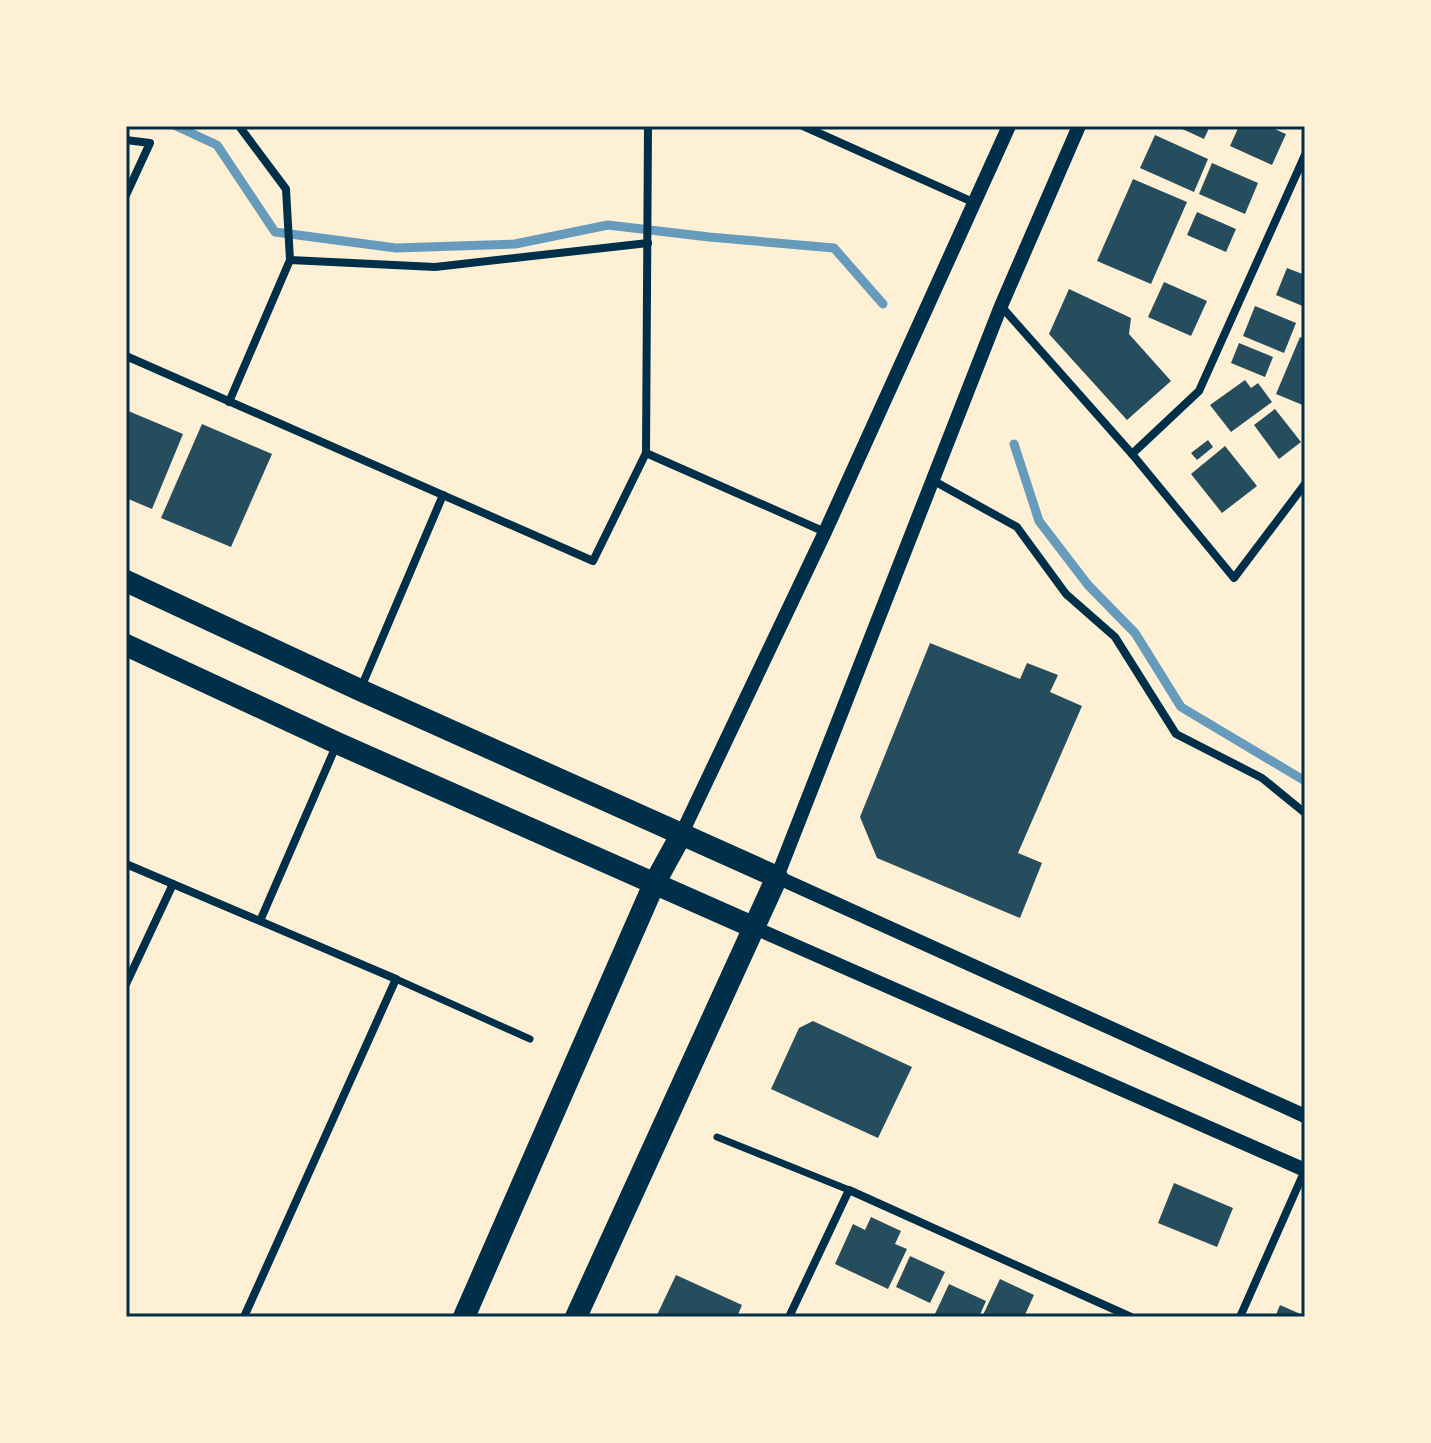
<svg xmlns="http://www.w3.org/2000/svg" width="1431" height="1443" viewBox="0 0 1431 1443" font-family="'Public Sans',sans-serif">
<rect width="100%" height="100%" fill="#fdf0d5"/>
<g fill="none" stroke-linecap="round" stroke-linejoin="round">
<g stroke="#669bbc" stroke-width="9">
<polyline points="176,126 217,145 275,232 396,248 515,244 608,225 709,237 834,248 883,304"/>
<polyline points="1014,444 1039,521 1088,585 1135,633 1181,707 1305,781"/>
</g>
</g>
<g fill="#264d5e">
<polygon points="1176,126 1210,126 1204,139"/>
<polygon points="1239,126 1268,126 1286,134 1272,165 1230,146"/>
<polygon points="1155,135 1208,159 1194,192 1140,168"/>
<polygon points="1212,163 1258,183 1245,214 1199,194"/>
<polygon points="1133,179 1187,202 1151,284 1097,261"/>
<polygon points="1197,212 1236,229 1226,252 1187,235"/>
<polygon points="1287,268 1305,275 1305,307 1276,295"/>
<polygon points="1164,282 1207,301 1191,336 1148,317"/>
<polygon points="1069,289 1131,318 1129,334 1171,381 1127,420 1049,334"/>
<polygon points="1255,306 1296,323 1284,353 1243,336"/>
<polygon points="1300,337 1305,339 1305,406 1276,394"/>
<polygon points="1239,343 1273,357 1265,377 1231,363"/>
<polygon points="1245,380 1251,388 1258,383 1272,402 1231,432 1210,405"/>
<polygon points="1275,409 1301,442 1279,459 1254,425"/>
<polygon points="126,410 183,434 152,509 126,498"/>
<polygon points="202,424 272,454 231,547 161,518"/>
<polygon points="1208,440 1213,447 1197,460 1191,453"/>
<polygon points="1225,446 1257,486 1222,513 1191,474"/>
<polygon points="930,643 1020,679 1027,663 1058,675 1050,692 1082,706 1018,853 1042,863 1020,918 877,858 860,817"/>
<polygon points="813,1021 912,1067 878,1138 771,1089 799,1028"/>
<polygon points="1174,1183 1233,1208 1217,1247 1158,1223"/>
<polygon points="871,1217 901,1231 895,1244 907,1249 888,1289 835,1264 853,1224 865,1230"/>
<polygon points="910,1256 945,1272 930,1303 896,1287"/>
<polygon points="676,1275 742,1305 737,1317 656,1317"/>
<polygon points="1000,1279 1034,1295 1024,1317 982,1317"/>
<polygon points="949,1284 986,1301 979,1317 942,1317 935,1314"/>
<polygon points="1280,1305 1305,1316 1305,1317 1275,1317"/>
</g>
<g fill="none" stroke-linecap="round" stroke-linejoin="round">
<g stroke="#003049" stroke-width="7">
<polyline points="396,979 530,1039"/>
<polyline points="717,1137 849,1190"/>
</g>
<g stroke="#003049" stroke-width="8">
<polyline points="239,126 286,189 290,260"/>
<polyline points="803,126 975,203"/>
<polyline points="126,140 150,143 126,195"/>
<polyline points="1001,306 1132,454 1234,578 1305,484"/>
<polyline points="126,356 593,561 646,453 825,532"/>
<polyline points="229,402 290,260 435,267 648,243"/>
<polyline points="646,453 648,126"/>
<polyline points="1132,454 1199,391 1305,155"/>
<polyline points="934,481 1017,527 1066,594 1115,637 1176,734 1262,778 1305,813"/>
<polyline points="360,690 443,495"/>
<polyline points="126,864 396,979 244,1317"/>
<polyline points="260,921 336,746"/>
<polyline points="126,984 173,884"/>
<polyline points="789,1317 849,1190 1131,1317"/>
<polyline points="1240,1317 1305,1170"/>
</g>
<g stroke="#003049" stroke-width="14">
<polyline points="1079,126 1001,306 777,877 1305,1116"/>
<polyline points="681,835 825,532 1009,126"/>
<polyline points="755,928 1305,1170"/>
</g>
<g stroke="#003049" stroke-width="22">
<polyline points="126,581 360,690 777,877 576,1317"/>
<polyline points="126,645 337,743 755,928"/>
<polyline points="464,1317 654,884 681,835"/>
</g>
</g>
<rect width="1431" height="1443" fill="none" stroke="#fdf0d5" stroke-width="256"/>
<rect x="128" y="128" width="1175" height="1187" fill="none" stroke="#003049" stroke-width="3"/>
</svg>
